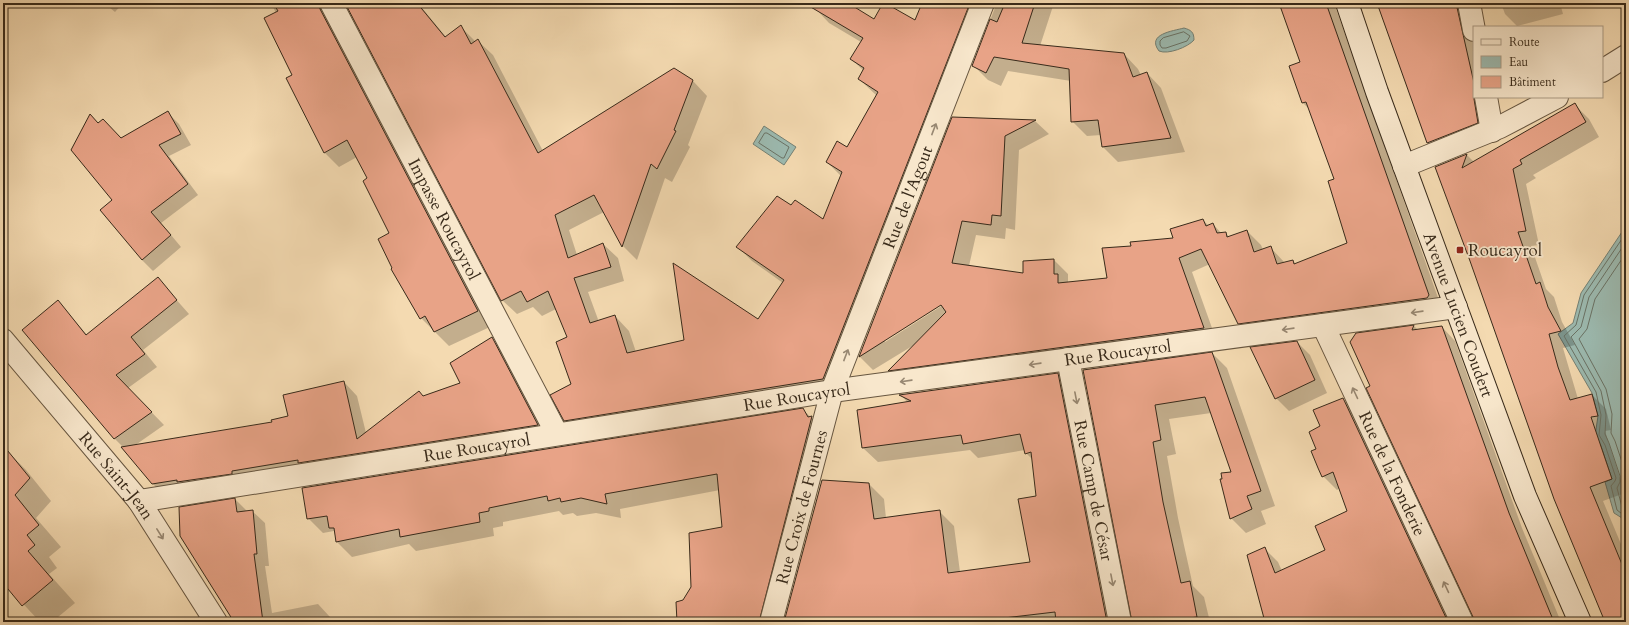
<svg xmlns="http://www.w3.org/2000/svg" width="1629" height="625" viewBox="0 0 1629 625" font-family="Cardo,serif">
<rect width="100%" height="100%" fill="#f4dab1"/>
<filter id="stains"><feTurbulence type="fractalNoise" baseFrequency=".005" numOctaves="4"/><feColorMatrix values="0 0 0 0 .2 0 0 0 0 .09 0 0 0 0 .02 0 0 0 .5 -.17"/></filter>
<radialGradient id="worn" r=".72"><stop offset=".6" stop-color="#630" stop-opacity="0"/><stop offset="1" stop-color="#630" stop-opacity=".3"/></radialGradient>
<g fill="#9cbab0" stroke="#748074">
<path d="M 1184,28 C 1191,30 1194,32 1194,40 C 1188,47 1168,55 1159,51 C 1146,34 1173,31 1184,28 Z"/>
<polygon points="764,126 796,147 784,165 753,144"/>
<polygon points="1626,226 1626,527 1622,518 1614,513 1605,482 1612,479 1601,446 1595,436 1598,416 1592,393 1558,334 1573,323 1581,293"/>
</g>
<g fill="#0003" fill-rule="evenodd">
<polygon points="104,3 123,3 115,12"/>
<polygon points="271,3 418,3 446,37 461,27 476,42 478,41 493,55 543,151 674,69 693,81 707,96 688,145 690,147 672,182 665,178 637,260 623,246 604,212 569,230 577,255 603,244 618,258 624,281 588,292 599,322 615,316 629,331 636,352 685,341 758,321 783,283 752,261 738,247 791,207 823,221 841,176 827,162 847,148 877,96 859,79 864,71 851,59 861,42 829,23 815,8 818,3 846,3 874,20 915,22 923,3 1054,3 1040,46 1124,54 1138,69 1141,75 1147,73 1161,88 1185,152 1118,162 1103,147 1101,135 1087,136 1072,121 1071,81 1008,71 1001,86 988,80 973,65 996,5 990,7 837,394 580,435 565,420 573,385 568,337 556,309 542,316 533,307 517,314 502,300 347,5 340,6 492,326 449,346 421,318 390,234 368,179 357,157 339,167 324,152 294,75 276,13"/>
<polygon points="1079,3 1087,3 1086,6"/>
<path d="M 1280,3 L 1334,3 L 1442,309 L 1253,337 L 1239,323 L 1210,264 L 1192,272 L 1217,342 L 903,384 L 889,371 L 914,345 L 873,370 L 860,357 L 953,118 L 1035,121 L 1049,134 L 1019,150 L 1015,230 L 1006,228 L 1005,239 L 976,235 L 969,266 L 1024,274 L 1054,260 L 1068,274 L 1068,283 L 1108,279 L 1132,247 L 1174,238 L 1203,220 L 1209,226 L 1213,224 L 1222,234 L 1226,233 L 1229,237 L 1247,231 L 1261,245 L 1263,250 L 1270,247 L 1285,263 L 1293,261 L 1296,264 L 1348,244 L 1335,179 L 1311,111 L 1303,103 L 1302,63 ZM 945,301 L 946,303 L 885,342 L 885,339 Z"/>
<polygon points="1378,3 1466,3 1474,38 1474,97 1487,97 1491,136 1441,157 1427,143"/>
<polygon points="1501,3 1560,3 1563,14 1517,26 1505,14"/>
<polygon points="1575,105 1589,119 1599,137 1533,175 1536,178 1526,184 1539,245 1531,246 1546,289 1554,297 1562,322 1575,345 1563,348 1578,399 1592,395 1606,409 1611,430 1605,431 1625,493 1603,501 1626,556 1626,622 1607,622 1436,167 1467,155 1474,162"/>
<polygon points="168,113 179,124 191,145 169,156 198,195 161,223 181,247 153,271 142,260 114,200 99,124 121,139"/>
<polygon points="158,279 189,314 143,350 157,367 128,388 164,425 134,446 273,423 289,417 344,382 357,396 366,433 423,397 462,383 492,339 505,352 551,438 166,497 152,483 124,448 114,438 58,302 88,336"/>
<polygon points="1414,326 1418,330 1442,327 1455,341 1522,528 1561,622 1475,622 1371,387 1356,334"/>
<polygon points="1297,342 1310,355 1327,393 1289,411 1276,398"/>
<polygon points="1212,353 1227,368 1275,506 1261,511 1266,524 1246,533 1231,518 1232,473 1211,413 1169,419 1176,454 1167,456 1178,518 1193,586 1204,597 1210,622 1133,622 1084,371"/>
<polygon points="1058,374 1072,389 1118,622 785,622 869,484 884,499 886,518 939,511 954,526 960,572 1031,562 1037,497 1033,460 1026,453 1025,450 978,458 970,450 878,462 863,448 908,403 901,395"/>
<polygon points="1343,399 1356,412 1455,622 1266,622 1265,549 1278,562 1282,571 1326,550 1349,512 1340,488 1337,490 1323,476 1318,450 1321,427"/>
<polygon points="802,409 827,432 776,622 678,622 683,601 723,528 720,490 620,509 621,518 596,513 577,516 573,513 563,515 559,511 503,522 503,526 493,528 494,536 416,551 409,544 352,557 337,542 334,531 323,533 308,518"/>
<polygon points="3,448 4,448 26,470 51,501 36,518 61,547 49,557 57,568 49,574 75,603 52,622 40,622 3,582"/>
<polygon points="235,499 247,511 252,511 265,523 269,566 265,566 272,613 318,604 330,617 331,622 346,619 348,622 235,622"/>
</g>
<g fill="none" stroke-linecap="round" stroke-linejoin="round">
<g stroke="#6a7265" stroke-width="1">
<polygon points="1184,32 1190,36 1187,41 1166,48 1162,48 1160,45 1160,41 1163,38"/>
<polygon points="765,133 767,133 789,147 784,158 782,158 759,143"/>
<polyline points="1626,233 1584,295 1576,325 1564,336 1596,392 1601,415 1599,435 1605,445 1616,478 1615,481 1611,486 1617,510 1626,517"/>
<polyline points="1626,242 1589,297 1581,327 1571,337 1601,391 1606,415 1605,434 1609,443 1620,476 1620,482 1617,488 1622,507 1626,510"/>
<polyline points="1626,253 1595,299 1587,329 1579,339 1606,389 1612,414 1611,433 1615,441 1626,474"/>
</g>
</g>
<g fill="#e8a387" stroke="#382a1a">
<polygon points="273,3 319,3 320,9 478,311 434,332 425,316 420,319 391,269 392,268 378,239 389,233 363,181 367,178 347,140 324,153 286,78 292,75 264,18 278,11"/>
<polygon points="345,3 417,3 445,37 461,25 471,44 478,39 538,153 674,68 693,80 674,130 676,131 657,169 651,164 622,247 594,195 555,215 568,258 603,243 611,267 574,278 590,323 615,315 627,353 684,340 673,263 758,319 784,280 736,247 777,196 791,205 795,200 823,219 842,172 826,162 837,141 847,147 878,92 858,79 864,68 850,59 863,38 804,3 848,3 874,19 883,3 885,3 915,20 922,3 958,3 968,8 823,379 564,421 550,395 571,384 556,342 567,337 548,291 527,302 521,291 501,301"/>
<polygon points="1005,3 1035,3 1022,43 1124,53 1133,77 1147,72 1171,138 1102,147 1098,120 1071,122 1069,69 994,57 986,73 972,66 990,19 997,22"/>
<polygon points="1279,3 1326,3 1429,295 1427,298 1238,324 1201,249 1179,258 1204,328 888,371 946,312 941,305 859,357 952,117 1036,120 1005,136 1001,216 992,215 991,225 962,221 952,263 1023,273 1023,261 1054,259 1054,274 1058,274 1058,283 1107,278 1102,248 1131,246 1130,242 1173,238 1170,229 1203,219 1206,226 1213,223 1217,233 1226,232 1227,237 1247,230 1254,252 1271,246 1277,264 1293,260 1294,264 1347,243 1328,181 1334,179 1306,102 1302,103 1289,66 1300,62"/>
<polygon points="1377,3 1456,3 1474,83 1474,99 1478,123 1427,143"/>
<polygon points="1575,103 1586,122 1520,160 1522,164 1513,169 1526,231 1518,232 1536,284 1540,282 1548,307 1561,331 1549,334 1558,367 1570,400 1592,394 1598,416 1591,417 1612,479 1590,487 1626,574 1626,622 1605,622 1554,499 1470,261 1435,167 1467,154 1462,168"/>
<polygon points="168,111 181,134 159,145 188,184 151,212 171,235 142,260 100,210 112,200 71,150 90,114 98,123 103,119 121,138"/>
<polygon points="158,277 177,300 131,337 145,354 116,375 152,412 114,439 22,330 58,300 86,335"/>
<polygon points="1414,325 1412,330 1442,326 1509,513 1554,622 1474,622 1473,617 1366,388 1370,386 1350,342 1356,333"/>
<polygon points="492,337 538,425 298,463 298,460 232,471 232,474 177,482 177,480 152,484 121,447 272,422 271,420 288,416 283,395 344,381 357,439 419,391 423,396 460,383 450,363"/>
<polygon points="1297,341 1315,380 1275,399 1250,347"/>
<polygon points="1212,352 1261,491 1247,496 1252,509 1230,519 1220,479 1222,479 1221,473 1231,472 1205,397 1155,405 1161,440 1153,442 1163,502 1181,583 1190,581 1197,617 1189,618 1189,622 1132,622 1083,370"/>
<polygon points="1058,373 1107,622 1056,622 1055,612 970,622 784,622 822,480 869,483 874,519 940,510 948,573 1030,562 1018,499 1036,496 1031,452 1025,454 1020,434 963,444 961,435 862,448 857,410 911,401 899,395"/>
<polygon points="1343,398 1448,622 1265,622 1247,555 1265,547 1275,573 1325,550 1315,526 1347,511 1333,472 1322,477 1318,468 1311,451 1316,449 1309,432 1320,426 1313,410"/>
<polygon points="803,408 808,417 812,416 759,622 677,622 676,602 683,600 691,587 689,533 722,527 717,474 605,494 607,504 581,498 561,502 560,498 548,501 547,496 489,508 489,511 479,513 480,522 400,537 399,529 336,542 334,528 329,528 327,516 307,519 302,488"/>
<polygon points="3,445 30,478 15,495 39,525 27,535 35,545 28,551 53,580 22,606 3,583"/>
<polygon points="235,498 237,512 253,510 257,554 254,554 263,622 234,622 180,536 179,507"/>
</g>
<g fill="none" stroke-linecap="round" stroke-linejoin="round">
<g stroke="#675640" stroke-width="24">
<g id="street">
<path id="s1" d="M 331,3 L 557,434"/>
<polyline points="1469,3 1474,30"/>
<polyline points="1602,71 1626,56"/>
<polyline points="1486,97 1492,131"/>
<polyline points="1404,166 1500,127 1557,97"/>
<path id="s2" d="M 1323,325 L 1462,622"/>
<path id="s3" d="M 3,340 L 139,501 L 216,622"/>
<path id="s4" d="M 1068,359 L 1120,622"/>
<path id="s5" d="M 139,501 L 832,391 L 1456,307"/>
<path id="s6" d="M 771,622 L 832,391 L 983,3"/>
</g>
</g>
<g stroke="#382a1a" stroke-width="24">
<g id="secondary">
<path id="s7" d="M 1347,3 L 1377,92 L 1525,496 L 1580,622"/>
</g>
</g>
<use href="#street" stroke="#f8e7cc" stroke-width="22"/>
<use href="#secondary" stroke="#f8e7cc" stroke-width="22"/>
</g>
<defs><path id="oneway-shaft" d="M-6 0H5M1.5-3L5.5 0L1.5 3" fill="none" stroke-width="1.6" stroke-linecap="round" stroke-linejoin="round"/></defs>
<g stroke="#988873">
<use href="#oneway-shaft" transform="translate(934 129) rotate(-69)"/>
<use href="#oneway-shaft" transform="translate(1417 312) rotate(172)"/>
<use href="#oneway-shaft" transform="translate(1288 329) rotate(172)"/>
<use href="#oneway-shaft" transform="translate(846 355) rotate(-69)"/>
<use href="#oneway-shaft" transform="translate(1035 364) rotate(172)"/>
<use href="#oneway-shaft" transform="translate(906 381) rotate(172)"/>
<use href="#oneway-shaft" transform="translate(1355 393) rotate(-115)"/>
<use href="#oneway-shaft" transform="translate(1076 398) rotate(79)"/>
<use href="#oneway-shaft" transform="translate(160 534) rotate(58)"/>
<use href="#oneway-shaft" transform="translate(1112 580) rotate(79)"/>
<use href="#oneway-shaft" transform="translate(1446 587) rotate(-115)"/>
</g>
<rect fill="#8f2418" stroke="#f8e7cc" stroke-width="1.5" x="1456" y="246" width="8" height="8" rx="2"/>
<g text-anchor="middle" stroke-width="3.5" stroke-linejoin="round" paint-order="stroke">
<g font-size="17" fill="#382a1a" stroke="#f8e7cc">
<text dy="6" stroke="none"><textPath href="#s6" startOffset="447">Rue de l'Agout</textPath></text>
<text dy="6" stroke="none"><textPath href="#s1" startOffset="244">Impasse Roucayrol</textPath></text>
<text dy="6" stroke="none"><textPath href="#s7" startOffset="331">Avenue Lucien Coudert</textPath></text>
<text dy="6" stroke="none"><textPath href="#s5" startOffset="990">Rue Roucayrol</textPath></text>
<text dy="6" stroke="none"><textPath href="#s5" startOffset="666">Rue Roucayrol</textPath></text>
<text dy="6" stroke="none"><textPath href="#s5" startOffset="342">Rue Roucayrol</textPath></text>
<text dy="6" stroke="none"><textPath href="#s2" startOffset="164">Rue de la Fonderie</textPath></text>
<text dy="6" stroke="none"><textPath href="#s3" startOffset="177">Rue Saint-Jean</textPath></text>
<text dy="6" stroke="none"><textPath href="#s4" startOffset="134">Rue Camp de César</textPath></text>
<text dy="6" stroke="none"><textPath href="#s6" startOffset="119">Rue Croix de Fournes</textPath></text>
</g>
<g font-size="17" fill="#382a1a" stroke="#f8e7cc" text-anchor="start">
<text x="1468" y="256">Roucayrol</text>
</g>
</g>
<rect width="1629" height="625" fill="none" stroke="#f4dab1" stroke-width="16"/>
<rect x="4" y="4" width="1621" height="617" fill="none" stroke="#382a1a" stroke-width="2"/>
<rect x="8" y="8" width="1613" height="609" fill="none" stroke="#382a1a"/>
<rect x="1473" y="26" width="130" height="72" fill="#f8e7cc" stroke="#ab9b85"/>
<rect x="1481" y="39" width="20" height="6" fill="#f8e7cc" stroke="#ab9b85"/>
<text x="1509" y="46" font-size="12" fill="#382a1a">Route</text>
<rect x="1481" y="56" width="20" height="12" fill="#9cbab0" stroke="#ab9b85"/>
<text x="1509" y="66" font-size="12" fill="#382a1a">Eau</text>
<rect x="1481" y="76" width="20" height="12" fill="#e8a387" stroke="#ab9b85"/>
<text x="1509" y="86" font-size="12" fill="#382a1a">Bâtiment</text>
<rect width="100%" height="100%" filter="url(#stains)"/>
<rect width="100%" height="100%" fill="url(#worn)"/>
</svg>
